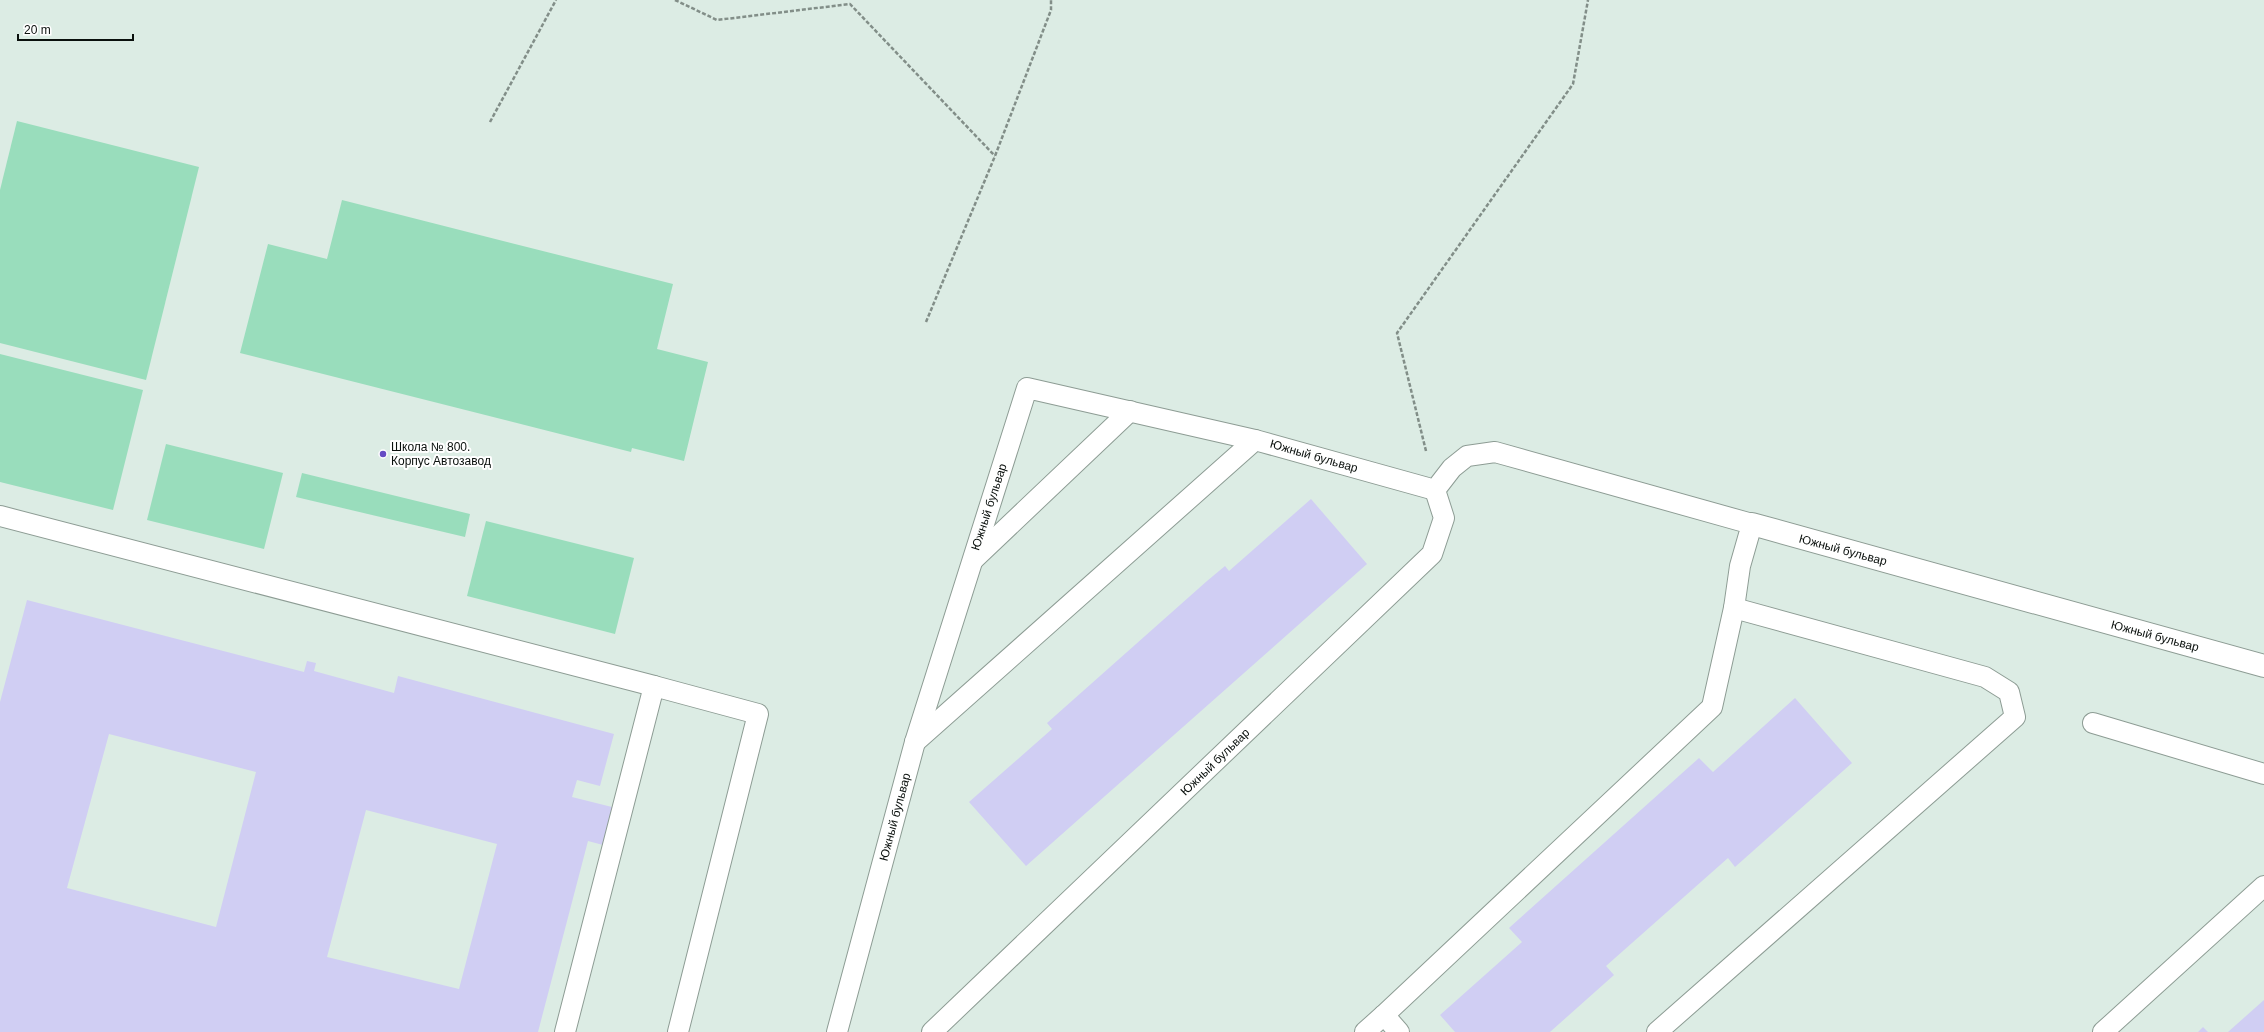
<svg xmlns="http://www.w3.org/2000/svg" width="2264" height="1032" viewBox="0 0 2264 1032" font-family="Helvetica,sans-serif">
<rect width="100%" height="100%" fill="#dcece4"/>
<g fill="#99ddbc">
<polygon points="17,121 199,167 146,380 0,343 0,190"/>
<polygon points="342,200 673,284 657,349 708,362 684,461 632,448 631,452 240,353 268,244 327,259"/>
<polygon points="0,354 143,390 113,510 0,482"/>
<polygon points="166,444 283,473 264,549 147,520"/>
<polygon points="302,473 470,514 465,537 296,497"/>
<polygon points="486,521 634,558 615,634 467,596"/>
</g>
<g fill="#d0cef3" fill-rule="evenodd">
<polygon points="1311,499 1367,564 1026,866 969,802 1052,729 1047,723 1207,581 1225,566 1229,571"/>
<path d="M 27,600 L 304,672 L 307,661 L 316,663 L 314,671 L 394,693 L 398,676 L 614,734 L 600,786 L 577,780 L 572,797 L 612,807 L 603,845 L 588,841 L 538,1032 L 0,1032 L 0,702 ZM 109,734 L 256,772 L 216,927 L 67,888 ZM 366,810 L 497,844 L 459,989 L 327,957 Z"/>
<polygon points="1795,698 1852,763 1735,867 1728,858 1606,966 1614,975 1550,1032 1455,1032 1440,1015 1522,942 1509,928 1699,758 1713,772"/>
<polygon points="2264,1000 2264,1032 2228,1032"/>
<polygon points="2203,1027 2208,1032 2198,1032"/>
</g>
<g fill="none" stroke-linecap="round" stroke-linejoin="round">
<g stroke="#8d9c94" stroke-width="22">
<g id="lane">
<polyline points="0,516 654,686 565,1032"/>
<polyline points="974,559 1130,411"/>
<polyline points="654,686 758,714 678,1032"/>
<polyline points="2093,723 2264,774"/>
<polyline points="915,742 1255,440"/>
<polyline points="837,1032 915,742 1027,388 1255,440 1435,490 1452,468 1467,456 1495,452 1752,524 1740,566 1734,608 1712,707 1384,1015 1399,1032"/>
<polyline points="932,1032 1432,554 1444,518 1435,490"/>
<polyline points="1365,1032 1384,1015"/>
<polyline points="1657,1032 2015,717 2009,692 1985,677 1734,608"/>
<polyline points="2103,1032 2264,886"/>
</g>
</g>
<g stroke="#8d9c94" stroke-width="24">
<polyline id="street" points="1752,524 2264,666"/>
</g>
<g stroke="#828e88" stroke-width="2.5" stroke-dasharray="4 2" stroke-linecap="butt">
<polyline points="675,0 717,20 850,4 995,156"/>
<polyline points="490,122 556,0"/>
<polyline points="926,322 995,156 1051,10 1051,0"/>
<polyline points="1426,451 1397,333 1573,84 1588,0"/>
</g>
<use href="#lane" stroke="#fff" stroke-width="20"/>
<use href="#street" stroke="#fff" stroke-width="22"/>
</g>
<circle fill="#664bc4" stroke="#fff" stroke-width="1.5" cx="383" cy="454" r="4"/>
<g text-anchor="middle" stroke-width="4" stroke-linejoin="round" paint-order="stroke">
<g font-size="12" fill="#0a100d" stroke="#fff" text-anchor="start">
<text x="391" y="451">Школа № 800.<tspan x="391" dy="14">Корпус Автозавод</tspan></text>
</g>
<g font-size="12" fill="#0a100d" stroke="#fff">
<text transform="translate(1314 456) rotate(16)" y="4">Южный бульвар</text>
<text transform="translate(989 507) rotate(-72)" y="4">Южный бульвар</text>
<text transform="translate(1843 550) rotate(15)" y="4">Южный бульвар</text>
<text transform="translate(2155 636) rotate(15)" y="4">Южный бульвар</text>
<text transform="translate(1215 762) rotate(-44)" y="4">Южный бульвар</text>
<text transform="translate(895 817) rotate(-75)" y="4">Южный бульвар</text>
</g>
</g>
<path d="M18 34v6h115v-6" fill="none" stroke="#0a100d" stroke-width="2"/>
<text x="24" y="34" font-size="12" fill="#0a100d" stroke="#ffffff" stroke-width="3" paint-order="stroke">20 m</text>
</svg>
